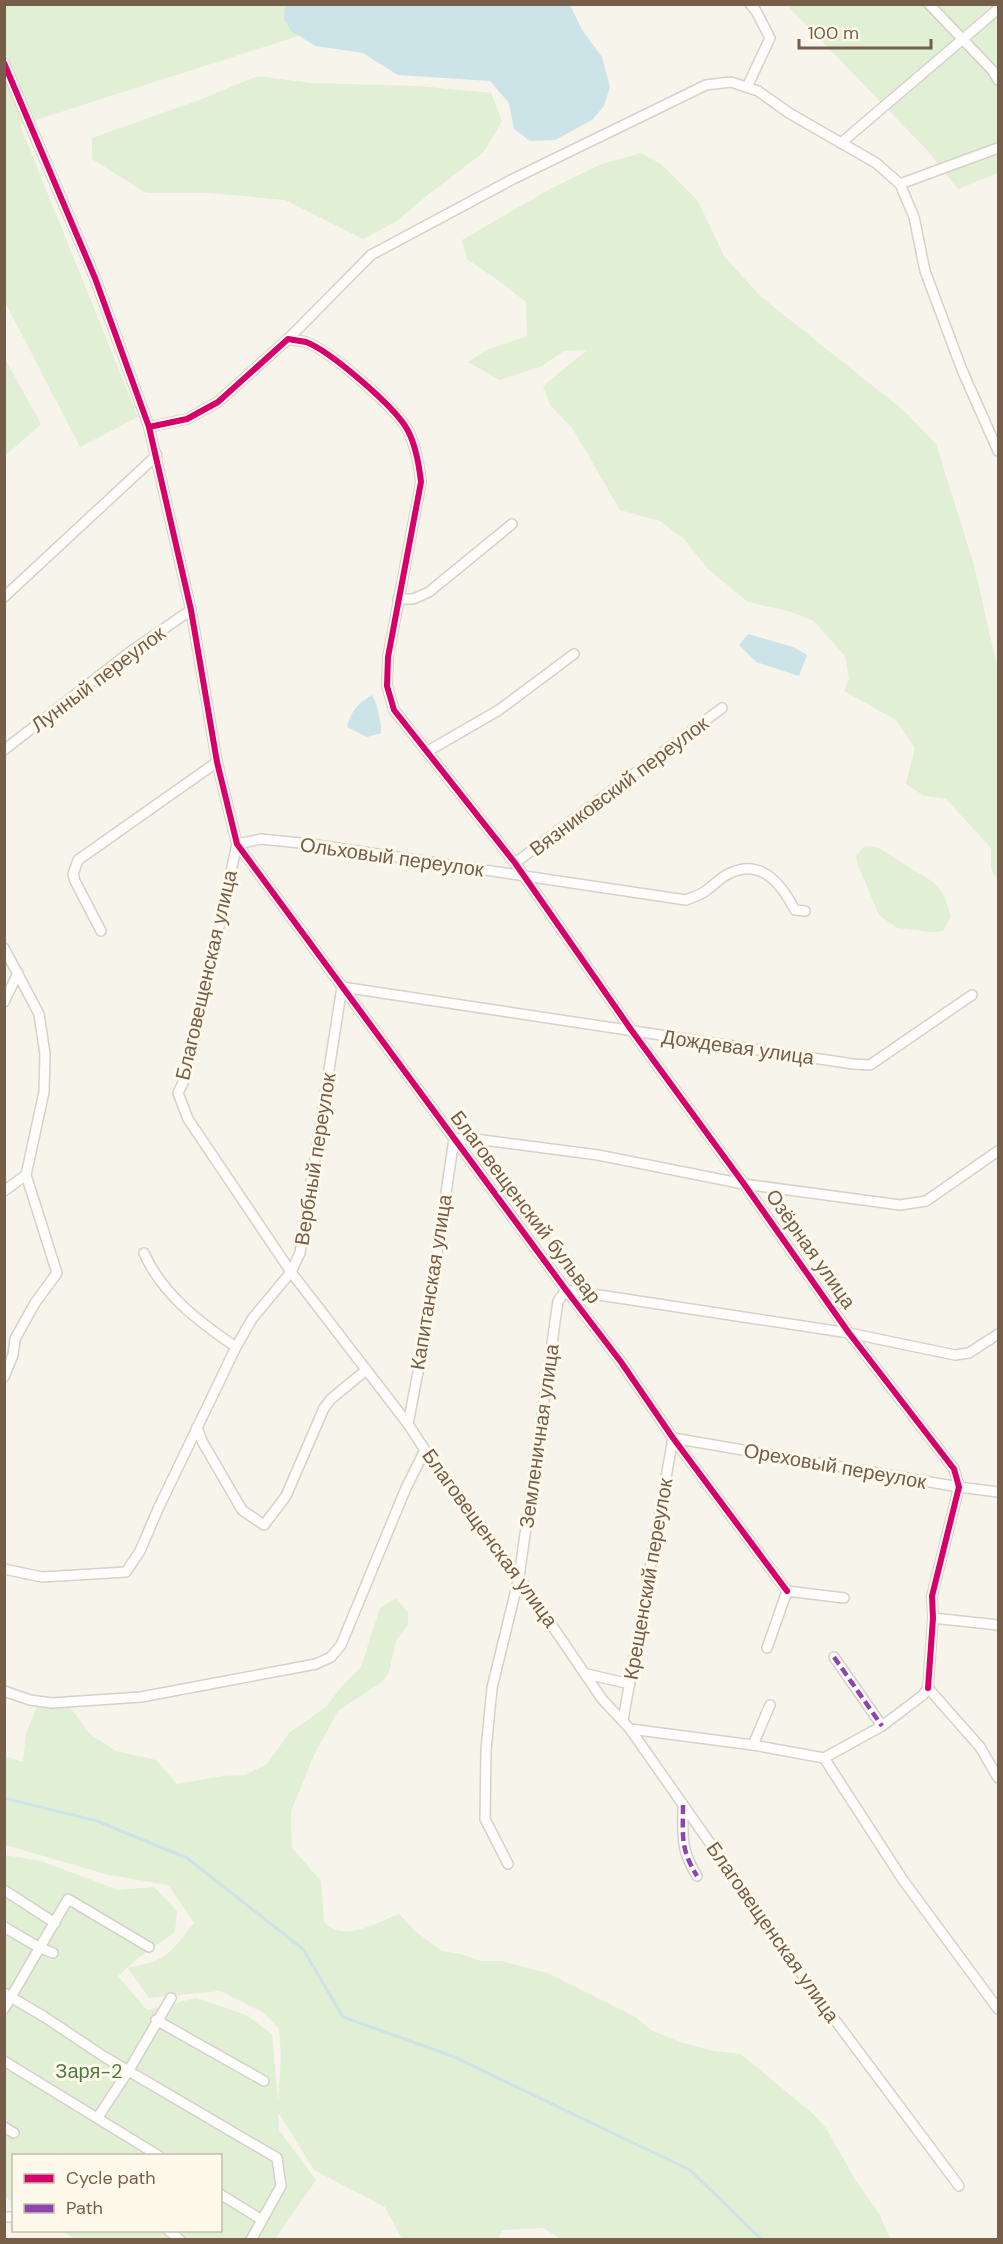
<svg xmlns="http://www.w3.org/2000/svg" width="1003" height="2244" viewBox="0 0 1003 2244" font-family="'DM Sans',sans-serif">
<rect width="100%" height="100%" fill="#f7f4eb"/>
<g fill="#e1efd5">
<polygon points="5,5 358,5 364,15 20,125 138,417 80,447 5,302"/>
<polygon points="787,5 998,5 998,173 958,189 927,150"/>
<polygon points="258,76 311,83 418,86 491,93 502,121 484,152 429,194 397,221 363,239 285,200 208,193 146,193 92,159 92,138 199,100"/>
<polygon points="641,153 661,164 698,201 724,256 760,296 903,410 936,444 974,565 998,671 998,880 991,869 991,848 946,799 924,796 906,784 915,748 896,720 844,691 849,678 845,656 814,621 788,611 748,602 708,569 684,539 660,521 620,510 573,429 550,405 543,386 587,350 564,351 542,366 500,380 468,362 486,350 527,336 526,302 496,279 467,259 462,240 550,189 599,165"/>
<polygon points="4,357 41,424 5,456 4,455"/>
<polygon points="865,846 877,847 933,882 943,893 951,916 943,931 932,932 897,928 879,915 857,863 856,856"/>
<path d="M 396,1598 L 408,1613 L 408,1625 L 396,1641 L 389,1672 L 382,1682 L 338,1711 L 314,1755 L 291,1811 L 292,1848 L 321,1881 L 324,1922 C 346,1943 374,1923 399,1914 L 415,1931 L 442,1951 L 461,1954 L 481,1961 L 501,1961 L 550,1974 L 634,2016 L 651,2030 L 680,2042 L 713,2051 L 741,2054 L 812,2113 L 826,2128 L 856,2181 L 880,2215 L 890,2239 L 563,2240 L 543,2228 L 502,2230 L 498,2239 L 402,2239 L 385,2207 L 314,2170 L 278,2112 L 279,2130 L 316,2180 L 275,2239 L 77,2240 L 62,2231 L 220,2230 L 220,2156 L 14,2156 L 13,2202 L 5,2197 L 5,1855 L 41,1861 L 118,1890 L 154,1887 L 177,1911 L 175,1932 L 138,1958 L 118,1976 L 147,2010 L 196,1998 L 246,2015 L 272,2034 L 278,2102 L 281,2055 L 279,2029 L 264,2013 L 220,1991 L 149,1998 L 128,1968 C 167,1960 170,1954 194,1923 L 168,1885 L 109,1875 L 5,1845 L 5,1756 L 23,1762 L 26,1733 L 41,1697 L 69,1706 L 90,1734 L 116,1751 L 156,1760 L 177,1784 L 222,1776 L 245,1775 L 267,1764 L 290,1732 L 326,1707 L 342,1686 L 361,1667 L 380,1608 Z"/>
</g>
<g fill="#cce3e8">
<polygon points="285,4 570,5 582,30 602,57 610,87 604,106 592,120 555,140 530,141 514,129 509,103 490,81 398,75 363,53 316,46 292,32 284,19"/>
<polygon points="748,634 793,647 807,655 799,676 756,662 739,645"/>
<path d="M 372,695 C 377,702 382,725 381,733 L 367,737 L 347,727 C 351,711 358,703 372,695 Z"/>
</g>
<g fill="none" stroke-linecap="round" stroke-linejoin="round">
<polyline stroke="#cce3e8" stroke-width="3" points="4,1798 97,1821 187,1858 303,1949 343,2017 452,2056 690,2170 762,2240"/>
<g stroke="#d6d1c9" stroke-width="12">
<g id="minor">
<polyline points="929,4 993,71 998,80"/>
<polyline points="4,63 95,278 149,427 191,610 217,762 237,844 566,1290 621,1362 673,1438 787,1591"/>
<polyline points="747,87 770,38 756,11 750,4"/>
<polyline points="841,143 998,9"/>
<polyline points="900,184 998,148"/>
<polyline points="288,339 371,255 513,179 706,85 731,82 758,91 789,113 876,163 900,184 914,217 925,271 962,370 998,451"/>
<path d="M 149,427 L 187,419 L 218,402 L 288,339 C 294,340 300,341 306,342 C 330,351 394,406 407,429 C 416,445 419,464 421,482 L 388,657 L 387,686 L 394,710 L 515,863 L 632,1031 L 744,1184 L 849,1333 L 954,1469 L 959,1487 L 932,1596 L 933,1618 L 928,1688"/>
<polyline points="4,597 157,455"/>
<polyline points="398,599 413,599 429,592 512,524"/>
<polyline points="4,750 130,652 191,610"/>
<polyline points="428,751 499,710 574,654"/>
<polyline points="237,844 196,1032 185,1078 178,1093 188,1119 291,1272 408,1424 425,1450 519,1577 602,1699 630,1729 820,2000 959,2186"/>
<path d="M 237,844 L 261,839 L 310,844 L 686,900 C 693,897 701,895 707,890 C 715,884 721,877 730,873 C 762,858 782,885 795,910 L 805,911"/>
<polyline points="515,863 722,708"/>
<polyline points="101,931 75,881 73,874 78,860 217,762"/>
<polyline points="4,948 39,1014 45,1054 44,1092 26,1175 57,1273 35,1303 15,1339 13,1355 4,1377"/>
<polyline points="4,1002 18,973"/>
<polyline points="4,1191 26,1175"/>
<path d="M 144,1253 C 162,1294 199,1322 236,1347"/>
<polyline points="408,1424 424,1341 454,1139 475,1139 598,1155 744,1184 900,1205 926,1201 998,1151"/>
<polyline points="197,1427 202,1441 242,1510 264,1525 286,1496 324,1408 331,1399 365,1371"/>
<polyline points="4,1569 42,1577 126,1572 140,1551 158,1509 236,1347 252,1319 291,1272 300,1253 342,987 853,1064 870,1065 972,995"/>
<polyline points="787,1591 844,1598"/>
<polyline points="933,1618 998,1625"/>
<polyline points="767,1648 787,1591"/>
<polyline points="834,1657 882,1726"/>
<polyline points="587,1674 630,1684"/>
<polyline points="928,1688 980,1747 998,1778"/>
<polyline points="4,1691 30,1700 52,1703 141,1697 316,1664 331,1657 341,1645 406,1488 425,1450"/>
<polyline points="623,1720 673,1438 959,1487 998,1492"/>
<polyline points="630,1729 753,1745 824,1758 882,1726 923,1695 928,1688"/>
<polyline points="753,1745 770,1705"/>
<polyline points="824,1758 903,1880 998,2009"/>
<path d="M 683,1805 C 683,1837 680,1848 697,1876"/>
<polyline points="508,1864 485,1819 486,1750 492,1688 519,1577 558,1301 566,1290 849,1333 955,1355 969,1353 998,1334"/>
<polyline points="4,1890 55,1923"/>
<polyline points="4,1927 40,1948 53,1953"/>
<polyline points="4,1993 43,2016 103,2056 277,2158 281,2186 251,2240"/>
<polyline points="4,2009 68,1899 149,1947"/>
<polyline points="156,2020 264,2081"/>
<polyline points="4,2061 159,2156"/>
<polyline points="98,2117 129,2070 171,1998"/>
<polyline points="4,2127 14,2133"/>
<polyline points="220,2194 262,2220"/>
<polyline points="4,2217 14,2217"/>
<polyline points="168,2230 180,2240"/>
</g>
</g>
<use href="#minor" stroke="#fefdfc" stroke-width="9"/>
<g stroke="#8e44ad" stroke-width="4.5" stroke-dasharray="9 4.5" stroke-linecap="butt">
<polyline points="834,1657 882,1726"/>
<path d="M 683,1805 C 683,1837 680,1848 697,1876"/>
</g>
<g stroke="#fff9ec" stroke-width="10">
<g id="cycleway">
<polyline points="4,63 95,278 149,427 191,610 217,762 237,844 566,1290 621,1362 673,1438 787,1591"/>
<path d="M 149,427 L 187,419 L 218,402 L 288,339 C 294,340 300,341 306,342 C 330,351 394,406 407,429 C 416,445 419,464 421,482 L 388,657 L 387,686 L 394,710 L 515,863 L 632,1031 L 744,1184 L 849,1333 L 954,1469 L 959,1487 L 932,1596 L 933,1618 L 928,1688"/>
</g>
</g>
<use href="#cycleway" stroke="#d6006c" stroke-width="6"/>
</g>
<g text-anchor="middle" stroke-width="6" stroke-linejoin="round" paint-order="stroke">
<g font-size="20" fill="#765e49" stroke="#fff9ec">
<text transform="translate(98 679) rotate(-37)" y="7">Лунный переулок</text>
<text transform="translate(619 786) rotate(-37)" y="7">Вязниковский переулок</text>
<text transform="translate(392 857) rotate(8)" y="7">Ольховый переулок</text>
<text transform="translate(206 975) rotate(-77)" y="7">Благовещенская улица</text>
<text transform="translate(738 1047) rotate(8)" y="7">Дождевая улица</text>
<text transform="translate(315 1159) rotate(-81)" y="7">Вербный переулок</text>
<text transform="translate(526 1207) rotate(53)" y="7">Благовещенский бульвар</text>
<text transform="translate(811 1249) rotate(55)" y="7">Озёрная улица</text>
<text transform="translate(431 1282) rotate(-81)" y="7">Капитанская улица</text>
<text transform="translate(539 1436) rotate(-82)" y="7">Земленичная улица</text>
<text transform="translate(835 1466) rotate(10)" y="7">Ореховый переулок</text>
<text transform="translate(490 1538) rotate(54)" y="7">Благовещенская улица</text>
<text transform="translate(648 1579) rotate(-80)" y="7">Крещенский переулок</text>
<text transform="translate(773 1932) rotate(55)" y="7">Благовещенская улица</text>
</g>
<g font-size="20" fill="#4c7c41" stroke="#fff9ec">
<text x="89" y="2078">Заря-2</text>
</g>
</g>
<rect width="1003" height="2244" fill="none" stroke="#765e49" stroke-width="12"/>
<rect x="12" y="2154" width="210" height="78" fill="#fff9ec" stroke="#c8bbab" stroke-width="1.5"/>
<rect x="24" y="2174" width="30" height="9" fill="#d6006c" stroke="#c8bbab" stroke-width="1.5"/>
<text x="66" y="2184" font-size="18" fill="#765e49">Cycle path</text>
<rect x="24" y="2204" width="30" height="9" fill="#8e44ad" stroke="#c8bbab" stroke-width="1.5"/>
<text x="66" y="2214" font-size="18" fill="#765e49">Path</text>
<path d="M799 39v9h132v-9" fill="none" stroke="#765e49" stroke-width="3"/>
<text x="808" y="39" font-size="18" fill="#765e49" stroke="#fff9ec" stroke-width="4.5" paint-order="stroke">100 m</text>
</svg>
